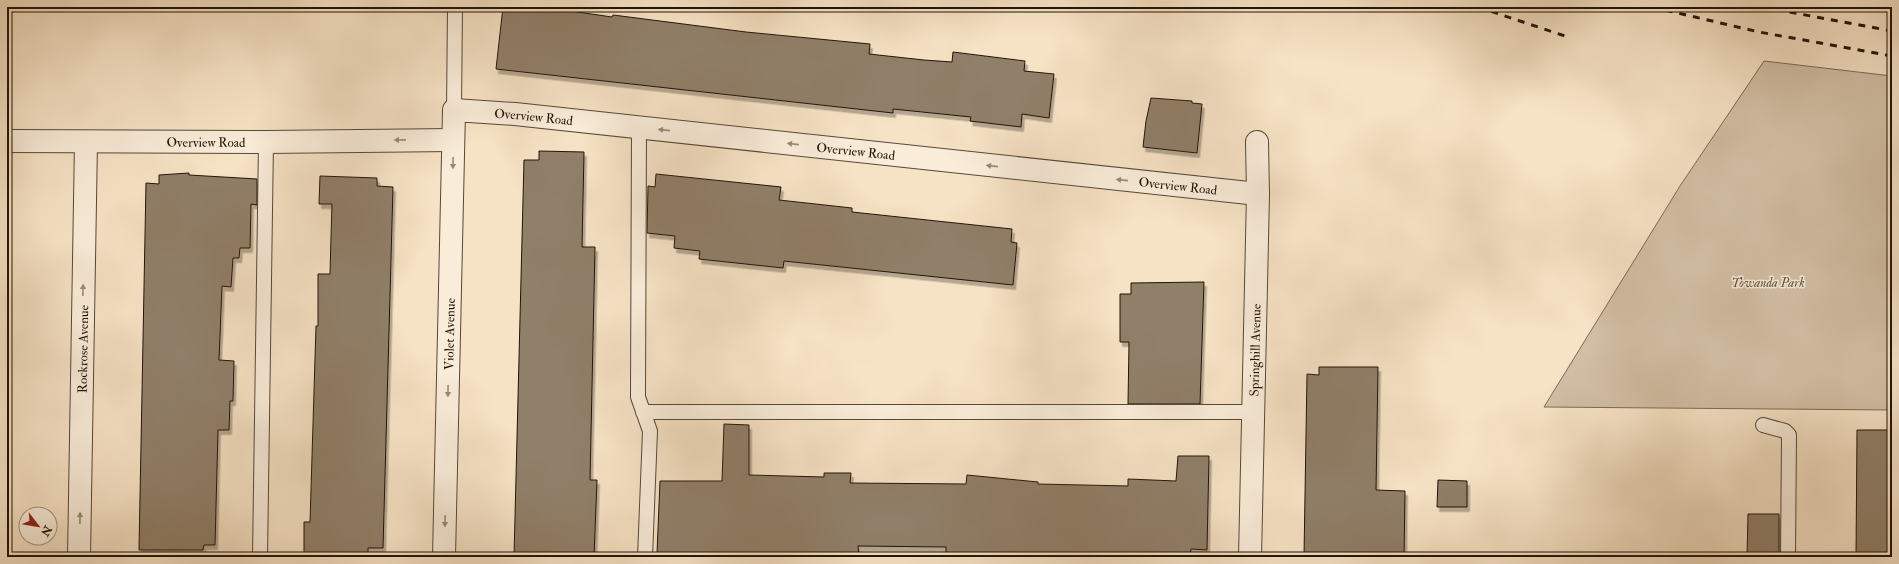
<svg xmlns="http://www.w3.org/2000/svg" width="1899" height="564" viewBox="0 0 1899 564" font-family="'IM FELL Double Pica',serif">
<defs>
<filter id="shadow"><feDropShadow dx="2.5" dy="4.5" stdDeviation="0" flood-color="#0004"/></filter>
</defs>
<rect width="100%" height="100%" fill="#f6e2c5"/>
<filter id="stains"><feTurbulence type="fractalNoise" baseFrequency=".005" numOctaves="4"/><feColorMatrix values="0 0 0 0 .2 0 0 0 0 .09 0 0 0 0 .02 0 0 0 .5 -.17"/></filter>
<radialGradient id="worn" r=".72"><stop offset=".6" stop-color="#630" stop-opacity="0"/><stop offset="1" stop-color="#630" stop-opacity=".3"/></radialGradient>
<polygon fill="#d2bfa5" stroke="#7a6a56" points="1764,61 1892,76 1892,410 1544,407 1680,186"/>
<g fill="#907f69" stroke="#211406" filter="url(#shadow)">
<polygon points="503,7 543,7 612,17 613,15 746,32 870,44 869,54 924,60 952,62 953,52 1025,61 1024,71 1054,74 1049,118 1022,114 1021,127 970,121 971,117 893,109 893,113 496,69"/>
<polygon points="1151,98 1192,101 1192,103 1202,104 1197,153 1143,147 1146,121"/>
<polygon points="539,151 584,152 582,247 595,247 590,480 597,480 594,557 514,557 524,160 539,160"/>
<polygon points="189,173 189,175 257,179 257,205 251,204 250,248 240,248 239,258 233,258 231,287 222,286 219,360 234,361 233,401 230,401 229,430 218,430 215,545 204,545 203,550 139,550 146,183 159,184 159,175"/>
<polygon points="656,174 781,187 779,200 852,208 852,212 1012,229 1011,242 1017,243 1013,285 784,261 783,268 699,259 700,251 674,248 675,236 647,233 648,186 655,187"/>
<polygon points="320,176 377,178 377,186 393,187 383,548 368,548 368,557 304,557 304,522 310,522 316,326 318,326 318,274 330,274 331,237 332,204 319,204"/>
<polygon points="1204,282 1200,404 1128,404 1129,342 1120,342 1120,294 1131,294 1131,283"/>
<polygon points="1319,367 1378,367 1376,490 1405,491 1404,557 1304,556 1307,374 1319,375"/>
<polygon points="724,424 749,425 749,475 824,477 824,473 851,473 850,483 966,484 967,475 1038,482 1038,484 1128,486 1128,479 1176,481 1178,456 1209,456 1207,550 1191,549 1190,557 946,556 946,547 858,546 859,555 657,553 660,481 722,481"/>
<polygon points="1857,430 1892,430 1892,557 1856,557"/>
<polygon points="1438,480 1467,481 1467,507 1437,507"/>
<polygon points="1748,514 1779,514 1779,557 1747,557"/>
</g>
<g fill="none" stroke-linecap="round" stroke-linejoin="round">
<g stroke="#564836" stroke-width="16">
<g id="lane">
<polyline points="454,110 455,7"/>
<polyline points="639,127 638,397 650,431 645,557"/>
<polyline points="643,412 1253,412"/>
<polyline points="1763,425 1785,431 1789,435 1788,557"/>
<polyline points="260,557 266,142"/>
</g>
</g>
<g stroke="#564836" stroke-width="24">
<g id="street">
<path id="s1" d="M 7,141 L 266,142 L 453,140"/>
<path id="s2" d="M 79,557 L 86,142"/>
<path id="s3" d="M 444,557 L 454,110 L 515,114 L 1258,194"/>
<path id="s4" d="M 1250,557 L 1258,194 L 1257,142"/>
</g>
</g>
<use href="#lane" stroke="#f9ecd9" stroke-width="14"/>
<use href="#street" stroke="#f9ecd9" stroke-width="22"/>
<g stroke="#211406" stroke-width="3" stroke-dasharray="7 7" stroke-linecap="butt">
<polyline points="1478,7 1565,36"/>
<polyline points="1652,7 1759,32 1892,56"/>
<polyline points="1762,7 1892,31"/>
</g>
</g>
<defs><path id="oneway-solid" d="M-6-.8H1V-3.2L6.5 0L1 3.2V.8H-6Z"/></defs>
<g fill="#988b7a">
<use href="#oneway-solid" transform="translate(664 130) rotate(-174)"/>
<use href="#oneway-solid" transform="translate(400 140) rotate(179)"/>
<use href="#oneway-solid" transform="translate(793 144) rotate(-174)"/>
<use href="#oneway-solid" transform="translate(453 163) rotate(91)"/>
<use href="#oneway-solid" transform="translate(992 166) rotate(-174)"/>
<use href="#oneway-solid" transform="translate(1122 180) rotate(-174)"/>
<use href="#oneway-solid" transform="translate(83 290) rotate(-89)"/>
<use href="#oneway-solid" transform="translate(448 391) rotate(91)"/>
<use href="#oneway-solid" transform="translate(80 518) rotate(-89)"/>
<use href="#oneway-solid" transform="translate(445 521) rotate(91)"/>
</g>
<g text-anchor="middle" stroke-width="3" stroke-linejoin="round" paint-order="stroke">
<g font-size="13" fill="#211406" stroke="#f9ecd9">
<text dy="5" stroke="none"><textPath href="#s3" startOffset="527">Overview Road</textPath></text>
<text dy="5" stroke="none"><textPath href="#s1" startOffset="199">Overview Road</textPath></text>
<text dy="5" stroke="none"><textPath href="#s3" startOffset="851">Overview Road</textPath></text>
<text dy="5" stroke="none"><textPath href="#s3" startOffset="1175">Overview Road</textPath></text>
<text dy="5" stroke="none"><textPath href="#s3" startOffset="223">Violet Avenue</textPath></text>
<text dy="5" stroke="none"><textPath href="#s2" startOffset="208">Rockrose Avenue</textPath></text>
<text dy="5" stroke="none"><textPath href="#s4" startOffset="207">Springhill Avenue</textPath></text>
</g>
<g font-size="13" font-style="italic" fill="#5f503e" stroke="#f9ecd9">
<text x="1768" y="287">Towanda Park</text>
</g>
</g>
<rect width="1899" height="564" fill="none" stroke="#f6e2c5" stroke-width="24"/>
<rect x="8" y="8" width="1883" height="548" fill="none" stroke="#211406" stroke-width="2"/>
<rect x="12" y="12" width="1875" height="540" fill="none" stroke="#211406"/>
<g transform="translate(38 526) rotate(121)"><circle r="19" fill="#f9ecd9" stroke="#a39685"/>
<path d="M0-3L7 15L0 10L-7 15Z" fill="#8f2418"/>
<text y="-6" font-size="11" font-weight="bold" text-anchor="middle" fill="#211406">N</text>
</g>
<rect width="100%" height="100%" filter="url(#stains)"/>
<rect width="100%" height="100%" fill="url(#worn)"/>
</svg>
